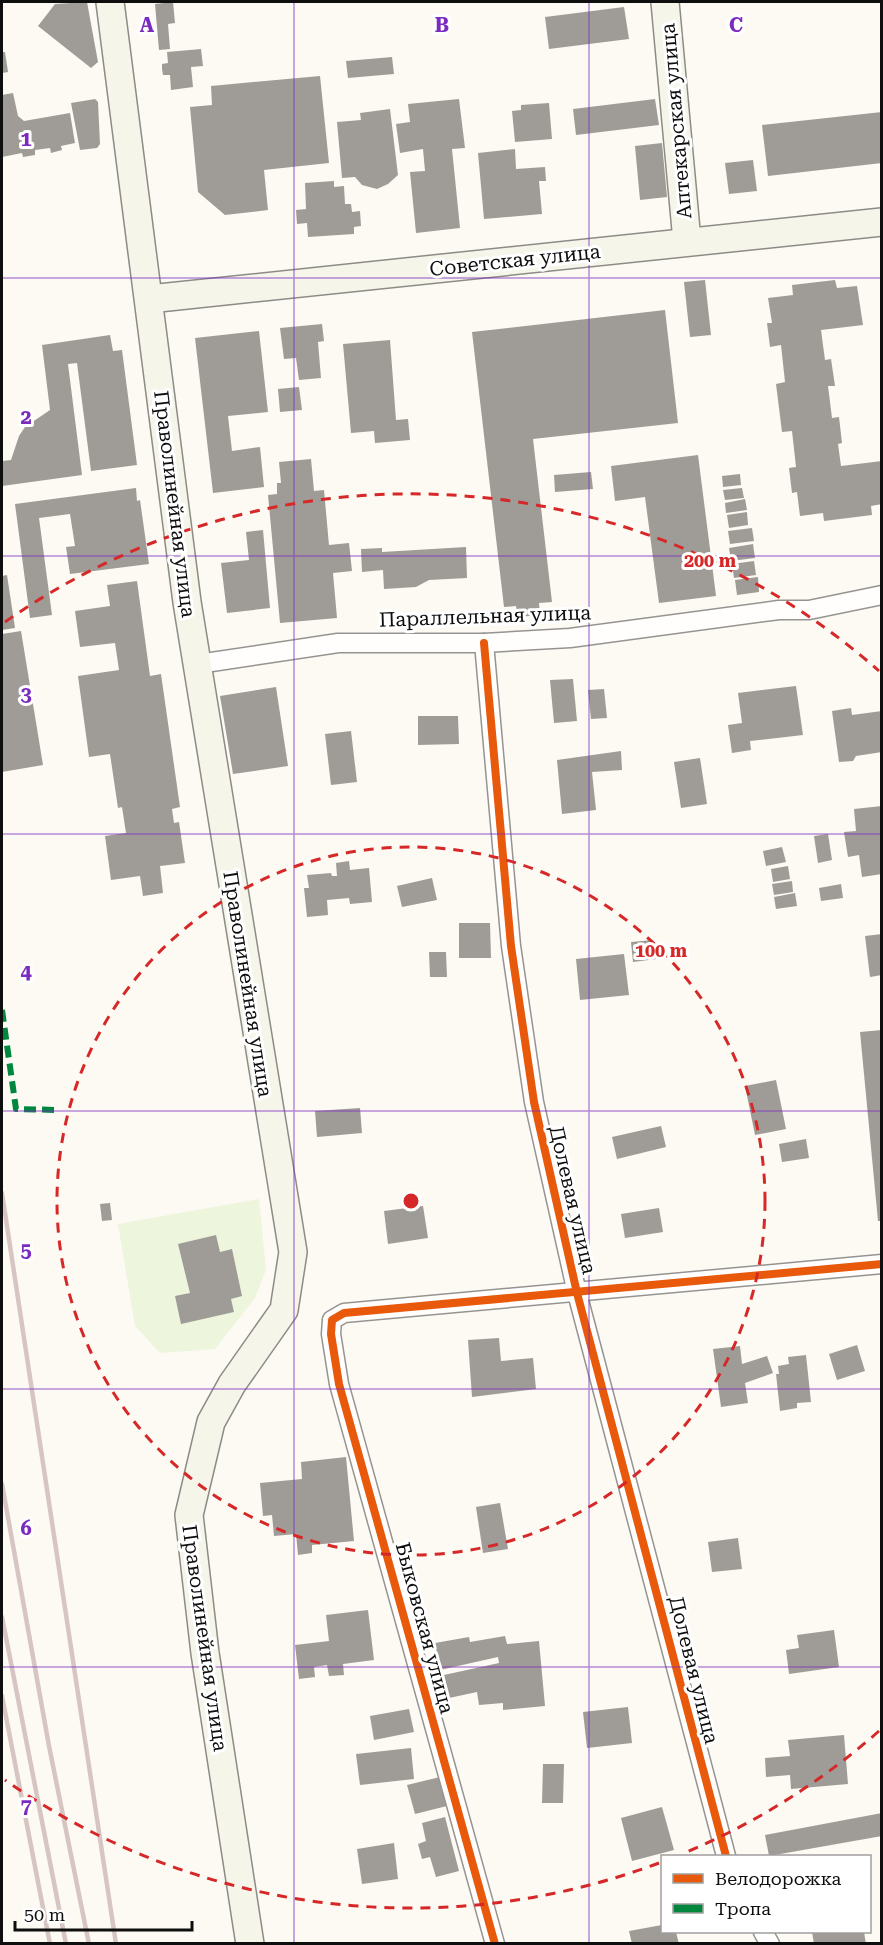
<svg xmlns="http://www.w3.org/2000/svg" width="883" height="1945" viewBox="0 0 883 1945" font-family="'Roboto Serif',serif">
<rect width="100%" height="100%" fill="#fcfaf2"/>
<polygon fill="#edf5dd" points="259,1199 266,1270 255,1298 215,1349 160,1353 135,1326 118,1224"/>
<g fill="#9f9c98">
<polygon points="87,2 98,62 91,68 38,26 55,4"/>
<polygon points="173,2 175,23 168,24 170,49 159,50 155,4"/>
<polygon points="624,7 629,39 549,49 545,17"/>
<polygon points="201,49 203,66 191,67 193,87 171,90 170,75 163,75 162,69 162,64 168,63 167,52"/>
<polygon points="2,52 5,52 8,72 2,73"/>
<polygon points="392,57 394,74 348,78 346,61"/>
<polygon points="320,76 329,163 264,170 268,210 225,215 198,192 190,107 212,105 211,86"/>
<polygon points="13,93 18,116 24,121 70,113 75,143 61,146 62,150 51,153 50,148 35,150 35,155 23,157 22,153 2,157 2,95"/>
<polygon points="95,99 98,102 100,144 97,148 80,150 71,103"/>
<polygon points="459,99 465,148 452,149 460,228 416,233 410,172 425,171 423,149 400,153 396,124 410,122 408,104"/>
<polygon points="655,99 659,125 576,135 573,109"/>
<polygon points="549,103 552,139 515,142 512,111 521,110 521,105"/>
<polygon points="390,109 398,175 388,184 377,189 362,185 355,177 342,178 337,122 361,120 360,113"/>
<polygon points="882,112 882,163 768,176 762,125"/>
<polygon points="662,143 667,197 640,200 635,146"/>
<polygon points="515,149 516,169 545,167 546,181 539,181 542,214 484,219 478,153"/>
<polygon points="753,160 757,191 729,194 725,163"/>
<polygon points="334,181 334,187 344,186 345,204 351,204 352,212 360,211 361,226 354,227 354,234 308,237 307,223 297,224 296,210 306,209 305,183"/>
<polygon points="705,280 711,335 690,337 684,282"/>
<polygon points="835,280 837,288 857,286 863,325 821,330 825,360 831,359 835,386 828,386 832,418 839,417 842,443 838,444 841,466 882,461 882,504 871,506 872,515 824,521 823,513 800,516 797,492 792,493 789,468 796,467 792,431 782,432 776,384 785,382 781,345 770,347 767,323 772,323 768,298 793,295 792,285"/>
<polygon points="665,310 678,423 533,439 552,602 539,603 540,615 518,617 516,606 504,607 472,332"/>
<polygon points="322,324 324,341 318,342 321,378 299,380 296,358 284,359 280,328"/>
<polygon points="259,331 268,412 228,416 232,451 260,447 264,487 213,493 195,338"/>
<polygon points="110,335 113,351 122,350 137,465 91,471 77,363 68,364 82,475 2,486 2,461 11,460 19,436 25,427 50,410 42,345"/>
<polygon points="390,340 396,420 408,419 410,440 375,443 374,431 351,433 343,344"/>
<polygon points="299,387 302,410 280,412 278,389"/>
<polygon points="698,455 716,596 659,603 645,497 615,501 611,466"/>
<polygon points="311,459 314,491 324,490 329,545 349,543 352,571 333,573 337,618 280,623 268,495 277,494 277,483 281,483 279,462"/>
<polygon points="591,472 593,489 555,492 554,475"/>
<polygon points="740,474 741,485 723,487 722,476"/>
<polygon points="136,488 137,501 140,500 149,564 70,574 66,547 75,546 70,514 39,518 52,615 30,618 15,504"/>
<polygon points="742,488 744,498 725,500 723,490"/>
<polygon points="745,499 747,510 726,513 725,503"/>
<polygon points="747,512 748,525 729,528 727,515"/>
<polygon points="752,528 754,541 730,544 728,531"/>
<polygon points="263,530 270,608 227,613 221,563 249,560 246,532"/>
<polygon points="753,544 755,558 731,561 729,548"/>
<polygon points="466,547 467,578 429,580 416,587 384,589 383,570 362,572 361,549 382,548 382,552"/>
<polygon points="754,561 756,575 734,578 732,564"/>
<polygon points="7,575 15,628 2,630 2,576"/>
<polygon points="758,577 759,592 737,595 735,580"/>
<polygon points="137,581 150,676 161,674 180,807 172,809 174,823 179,822 185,863 160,866 163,893 143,896 140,876 111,880 105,836 126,833 122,807 118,808 110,754 89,757 78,676 119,670 115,643 80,647 75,611 110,606 107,585"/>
<polygon points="21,631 43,765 2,772 2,634"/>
<polygon points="573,679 577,721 554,723 550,680"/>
<polygon points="796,686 803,735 750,741 751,750 732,753 728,725 742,723 738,693"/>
<polygon points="276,687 288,766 233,774 220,696"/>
<polygon points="604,689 607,718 591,719 588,690"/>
<polygon points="851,708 852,715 882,711 882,752 856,756 853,761 839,762 832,711"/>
<polygon points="418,716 458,716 459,744 418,745"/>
<polygon points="351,731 357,782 331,785 325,734"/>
<polygon points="621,751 622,770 592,772 596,810 562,814 557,760"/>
<polygon points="700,758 707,804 681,808 674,762"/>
<polygon points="882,806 882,874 862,877 859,855 848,857 844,832 856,831 854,809"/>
<polygon points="828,834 832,860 818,863 814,836"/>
<polygon points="782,847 786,862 766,866 763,851"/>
<polygon points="349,861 350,870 369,868 372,902 350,904 349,898 327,900 328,915 307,917 304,888 309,888 307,875 331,873 332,876 337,876 336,863"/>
<polygon points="788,866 790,879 773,882 771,869"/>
<polygon points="432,878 437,900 402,907 397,886"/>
<polygon points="792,881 793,892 774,895 772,884"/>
<polygon points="841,884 843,898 821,901 819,888"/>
<polygon points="795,893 797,906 776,909 774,897"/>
<polygon points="459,923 490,923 491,958 459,958"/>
<polygon points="882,934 882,975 870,977 865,936"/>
<polygon points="653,940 656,959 633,962 631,942"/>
<polygon points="429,952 446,952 447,977 430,977"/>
<polygon points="624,954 629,995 580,1000 576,959"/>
<polygon points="882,1030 882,1221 878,1221 860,1032"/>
<polygon points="776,1080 786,1129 755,1135 745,1086"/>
<polygon points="360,1108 362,1133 317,1137 315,1111"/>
<polygon points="661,1126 666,1147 617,1159 612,1137"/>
<polygon points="806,1139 809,1158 782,1162 779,1144"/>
<polygon points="110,1203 112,1220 102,1221 100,1204"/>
<polygon points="423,1206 428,1238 388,1244 384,1211"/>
<polygon points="659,1208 663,1232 625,1238 621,1214"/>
<polygon points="216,1235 220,1252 232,1249 242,1296 231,1299 234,1312 181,1324 175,1296 190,1293 178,1244"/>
<polygon points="499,1338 501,1361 533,1358 536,1389 472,1397 468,1340"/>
<polygon points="857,1345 865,1371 837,1380 829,1354"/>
<polygon points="740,1346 742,1364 767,1356 773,1373 745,1383 748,1403 721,1407 713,1349"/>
<polygon points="806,1355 811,1402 797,1403 797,1408 780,1411 776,1374 779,1374 778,1366 789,1364 788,1357"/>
<polygon points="346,1457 354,1541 312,1545 312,1553 298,1555 296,1534 274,1536 272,1515 263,1516 260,1483 302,1479 301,1462"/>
<polygon points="500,1503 508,1549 483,1553 476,1507"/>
<polygon points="738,1538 742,1569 712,1572 708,1542"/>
<polygon points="368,1610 374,1660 343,1664 344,1675 329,1676 327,1665 314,1667 315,1677 299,1679 295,1645 329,1641 326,1615"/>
<polygon points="834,1630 839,1667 789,1674 786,1650 799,1648 797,1635"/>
<polygon points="505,1636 507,1644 539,1641 545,1706 503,1710 503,1703 479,1705 477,1692 449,1698 444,1675 499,1663 498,1657 440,1670 435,1643 469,1637 470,1642"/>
<polygon points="628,1707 632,1743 587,1748 583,1712"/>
<polygon points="409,1709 414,1732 374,1740 370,1716"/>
<polygon points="844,1735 848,1784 791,1789 790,1775 766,1777 765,1758 790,1756 788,1740"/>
<polygon points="411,1748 414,1779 360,1785 356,1754"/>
<polygon points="543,1764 564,1764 563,1803 542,1803"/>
<polygon points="440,1777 447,1806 415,1814 407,1785"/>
<polygon points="662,1807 674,1850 632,1861 621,1818"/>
<polygon points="882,1813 882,1836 769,1856 765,1835"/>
<polygon points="445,1817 459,1871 436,1877 430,1857 422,1859 418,1844 426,1841 422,1823"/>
<polygon points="394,1843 398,1879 362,1884 357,1849"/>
<polygon points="662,1925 662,1932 676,1932 679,1944 632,1944 629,1931"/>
<polygon points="812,1932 864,1932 866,1944 814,1944"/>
</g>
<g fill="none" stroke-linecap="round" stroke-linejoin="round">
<g stroke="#959491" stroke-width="21">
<g id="street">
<polyline points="484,643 511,946 534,1102 577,1293 726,1856"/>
<polyline points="198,664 338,643 484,643 570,638 779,610 809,610 882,595"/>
<polyline points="763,1932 770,1944"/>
<polyline points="495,1944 339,1384 331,1334 332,1320 344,1313 882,1264"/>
</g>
</g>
<g stroke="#8c8b87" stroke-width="30">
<g id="secondary">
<polyline points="110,2 187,602 293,1252 284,1310 232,1384 211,1422 189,1515 205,1653 250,1944"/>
<polyline points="665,2 687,241"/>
<polyline points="149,299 882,222"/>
</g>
</g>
<use href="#street" stroke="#fffefd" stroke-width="18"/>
<use href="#secondary" stroke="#f5f5ea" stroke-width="27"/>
<g stroke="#d7c5c4" stroke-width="4.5">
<polyline points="2,1193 116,1944"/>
<polyline points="2,1484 49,1746 89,1944"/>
<polyline points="2,1617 66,1944"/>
<polyline points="2,1696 50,1944"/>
</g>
<polyline stroke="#00873e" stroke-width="6" stroke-dasharray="12 6" stroke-linecap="butt" points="2,1010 16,1109 58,1110"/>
<g stroke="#fff" stroke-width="11">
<g id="cycleway">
<polyline points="484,643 511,946 534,1102 577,1293 726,1856"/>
<polyline points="495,1944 339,1384 331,1334 332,1320 344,1313 882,1264"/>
</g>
</g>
<use href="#cycleway" stroke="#e8590c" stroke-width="8"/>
</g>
<path fill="none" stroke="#7b2cbf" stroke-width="1.5" stroke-opacity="0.55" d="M 294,2 L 294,1944M 589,2 L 589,1944M 2,278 L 882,278M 2,556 L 882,556M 2,834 L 882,834M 2,1111 L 882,1111M 2,1389 L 882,1389M 2,1667 L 882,1667"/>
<g fill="none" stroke="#d62828" stroke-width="3" stroke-dasharray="10 8">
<circle cx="411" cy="1201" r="354"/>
<path d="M879 1731A707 707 0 0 1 682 1854M659 1863A707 707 0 0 1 5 1780M5 622A707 707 0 0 1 879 671"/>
</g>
<g text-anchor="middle" stroke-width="6" stroke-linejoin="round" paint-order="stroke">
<g font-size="20" fill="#0e0e0e" stroke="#fff">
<text transform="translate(676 121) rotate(-95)" y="7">Аптекарская улица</text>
<text transform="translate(515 260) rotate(-6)" y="7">Советская улица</text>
<text transform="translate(175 504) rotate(83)" y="7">Праволинейная улица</text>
<text transform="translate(485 616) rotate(-2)" y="7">Параллельная улица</text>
<text transform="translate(248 984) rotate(81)" y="7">Праволинейная улица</text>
<text transform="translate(573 1200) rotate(77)" y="7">Долевая улица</text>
<text transform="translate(425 1628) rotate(75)" y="7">Быковская улица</text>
<text transform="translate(205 1638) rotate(82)" y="7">Праволинейная улица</text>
<text transform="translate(694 1670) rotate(76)" y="7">Долевая улица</text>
</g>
</g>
<g font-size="20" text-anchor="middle" font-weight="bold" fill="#7b2cbf" stroke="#fff" stroke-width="6" stroke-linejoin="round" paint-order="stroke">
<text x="147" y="32">A</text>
<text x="442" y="32">B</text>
<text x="736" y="32">C</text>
<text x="26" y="146">1</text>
<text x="26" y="424">2</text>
<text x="26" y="701">3</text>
<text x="26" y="979">4</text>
<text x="26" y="1257">5</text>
<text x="26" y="1535">6</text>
<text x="26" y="1813">7</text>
</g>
<circle cx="411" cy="1201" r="9" fill="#d62828" stroke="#fff" stroke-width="3"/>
<g font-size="18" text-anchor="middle" font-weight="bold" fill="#d62828" stroke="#fff" stroke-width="6" stroke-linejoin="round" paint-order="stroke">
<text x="710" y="567">200 m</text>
<text x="661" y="957">100 m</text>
</g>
<rect width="883" height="1945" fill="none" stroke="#0e0e0e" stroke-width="6"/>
<rect x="661" y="1855" width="210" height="78" fill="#ffffff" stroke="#9f9f9f" stroke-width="1.5"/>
<rect x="673" y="1874" width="30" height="9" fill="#e8590c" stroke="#9f9f9f" stroke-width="1.5"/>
<text x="715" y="1885" font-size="18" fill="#0e0e0e">Велодорожка</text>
<rect x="673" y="1904" width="30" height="9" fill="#00873e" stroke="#9f9f9f" stroke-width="1.5"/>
<text x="715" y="1915" font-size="18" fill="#0e0e0e">Тропа</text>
<path d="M15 1921v9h177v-9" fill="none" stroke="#0e0e0e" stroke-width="3"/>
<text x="24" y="1921" font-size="18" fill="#0e0e0e" stroke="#ffffff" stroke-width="4.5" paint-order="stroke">50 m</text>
</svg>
